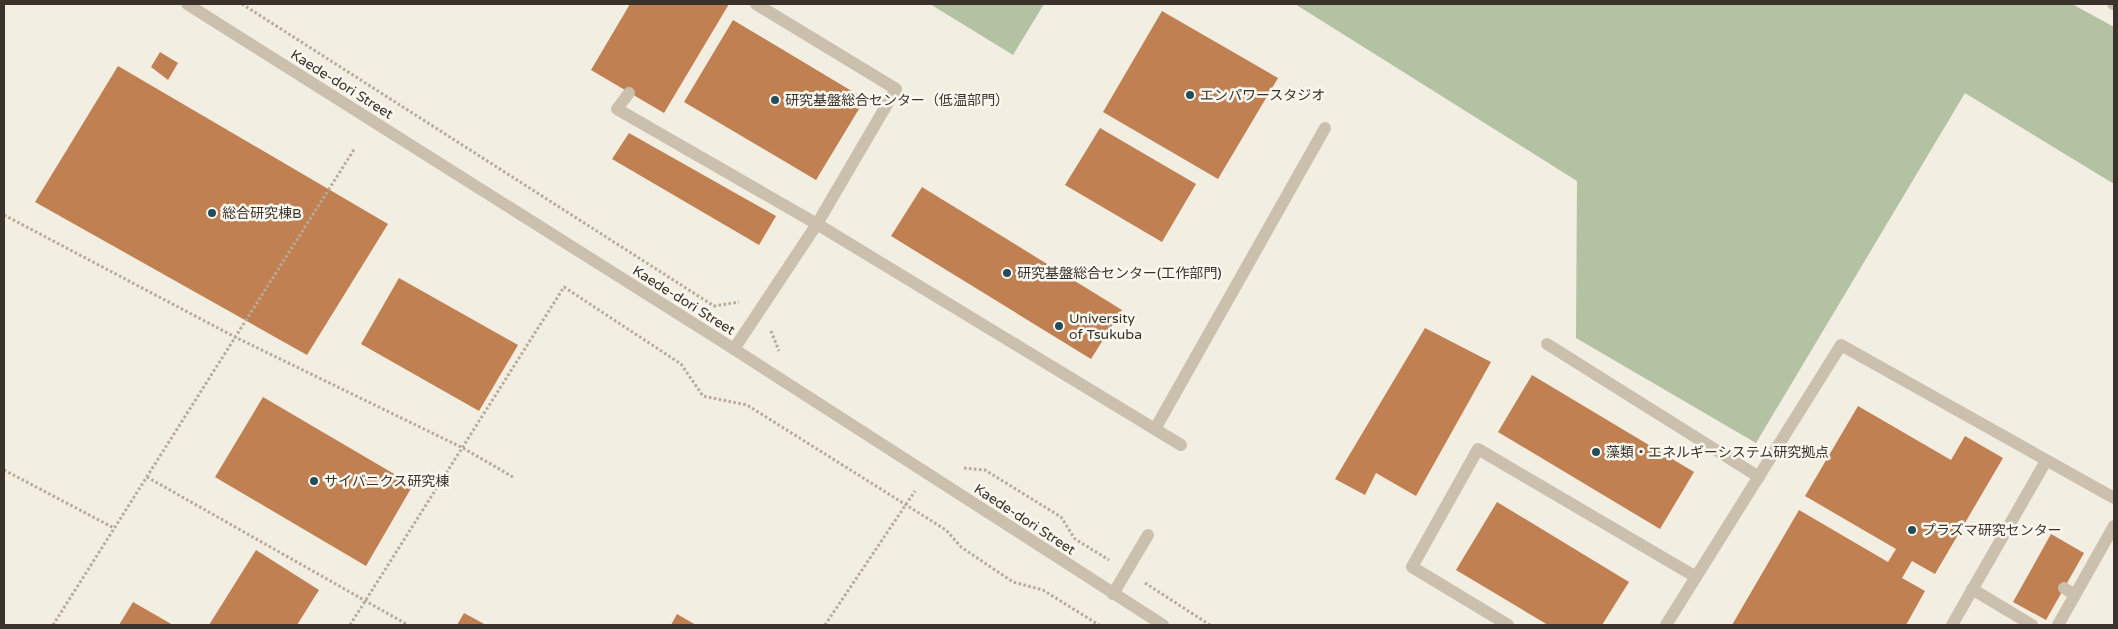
<svg xmlns="http://www.w3.org/2000/svg" width="2118" height="629" viewBox="0 0 2118 629" font-family="'Varela Round','Noto Sans JP',sans-serif">
<rect width="100%" height="100%" fill="#f3eee2"/>
<g fill="#b2c2a2">
<polygon points="930,4 1044,4 1013,55"/>
<polygon points="1295,4 2072,4 2114,27 2114,184 1965,93 1756,443 1576,338 1577,181"/>
</g>
<g fill="#c08052">
<polygon points="630,4 729,4 664,113 591,70"/>
<polygon points="1162,11 1278,78 1218,179 1103,112"/>
<polygon points="733,20 865,99 816,180 684,102"/>
<polygon points="160,52 178,63 168,80 151,67"/>
<polygon points="118,66 388,224 307,355 35,202"/>
<polygon points="1100,128 1196,184 1162,242 1065,185"/>
<polygon points="629,133 776,216 759,245 612,159"/>
<polygon points="922,187 1122,310 1091,359 891,236"/>
<polygon points="399,278 518,345 479,411 361,344"/>
<polygon points="1425,328 1491,362 1416,496 1376,473 1365,495 1335,479"/>
<polygon points="1532,375 1694,472 1660,529 1498,432"/>
<polygon points="263,397 413,485 366,566 215,477"/>
<polygon points="1858,406 1951,460 1965,436 2003,458 1935,574 1912,561 1902,578 1925,591 1906,625 1732,625 1799,510 1888,562 1896,549 1805,496"/>
<polygon points="1497,502 1629,582 1602,625 1548,625 1456,570"/>
<polygon points="2051,534 2084,553 2046,620 2013,602"/>
<polygon points="256,550 319,590 297,625 209,625"/>
<polygon points="133,602 173,625 119,625"/>
<polygon points="464,613 486,625 457,625"/>
<polygon points="677,614 696,625 671,625"/>
</g>
<g fill="none" stroke-linecap="round" stroke-linejoin="round">
<g stroke="#b7aa98" stroke-width="3" stroke-dasharray="2.5 2.5" stroke-linecap="butt">
<polyline points="242,4 714,306 739,302"/>
<polyline points="4,215 235,337 463,448 513,477"/>
<polyline points="771,331 779,351"/>
<polyline points="964,468 985,470 1061,517 1075,539 1109,560"/>
<polyline points="4,470 114,528"/>
<polyline points="147,477 408,625"/>
<polyline points="1145,583 1210,625"/>
<polyline points="53,625 355,148"/>
<polyline points="350,625 564,287 681,364 703,396 747,405 946,530 961,547 1013,582 1043,590 1099,625"/>
<polyline points="825,625 915,491"/>
</g>
<g stroke="#cbc0ae" stroke-width="12">
<polyline points="629,93 617,109 817,224 1181,445"/>
<polyline points="1547,344 1759,477"/>
<polyline points="734,349 817,224 896,89 756,4"/>
<polyline points="1155,429 1325,128"/>
<polyline points="2064,588 2075,595"/>
<polyline points="1972,589 2032,625"/>
<polyline points="1113,594 1148,535"/>
<polyline points="1508,625 1412,567 1478,449 1696,577"/>
<polyline points="1666,625 1841,345 2114,498"/>
<polyline points="1952,625 2046,461"/>
<polyline points="2058,625 2114,526"/>
</g>
<polyline stroke="#cbc0ae" stroke-width="12" points="2113,4 2114,4"/>
<polyline stroke="#cbc0ae" stroke-width="12" points="187,4 734,349 1163,625"/>
</g>
<g fill="#234d5a" stroke="#faf7ef" stroke-width="2">
<circle cx="1190" cy="95" r="5"/>
<circle cx="775" cy="100" r="5"/>
<circle cx="212" cy="213" r="5"/>
<circle cx="1007" cy="273" r="5"/>
<circle cx="1059" cy="326" r="5"/>
<circle cx="1596" cy="452" r="5"/>
<circle cx="314" cy="481" r="5"/>
<circle cx="1912" cy="530" r="5"/>
</g>
<g text-anchor="middle" stroke-width="5" stroke-linejoin="round" paint-order="stroke">
<g font-size="14" fill="#3a332c" stroke="#faf7ef">
<text transform="translate(342 84) rotate(32)" y="5">Kaede-dori Street</text>
<text transform="translate(684 300) rotate(32)" y="5">Kaede-dori Street</text>
<text transform="translate(1025 519) rotate(33)" y="5">Kaede-dori Street</text>
</g>
<g font-size="14" fill="#3a332c" stroke="#faf7ef" text-anchor="start">
<text x="1200" y="100">エンパワースタジオ</text>
<text x="785" y="105">研究基盤総合センター（低温部門）</text>
<text x="222" y="218">総合研究棟B</text>
<text x="1017" y="278">研究基盤総合センター(工作部門)</text>
<text x="1069" y="323">University<tspan x="1069" dy="16">of Tsukuba</tspan></text>
<text x="1606" y="457">藻類・エネルギーシステム研究拠点</text>
<text x="324" y="486">サイバニクス研究棟</text>
<text x="1922" y="535">プラズマ研究センター</text>
</g>
</g>
<rect width="2118" height="629" fill="none" stroke="#3a332c" stroke-width="10"/>
</svg>
